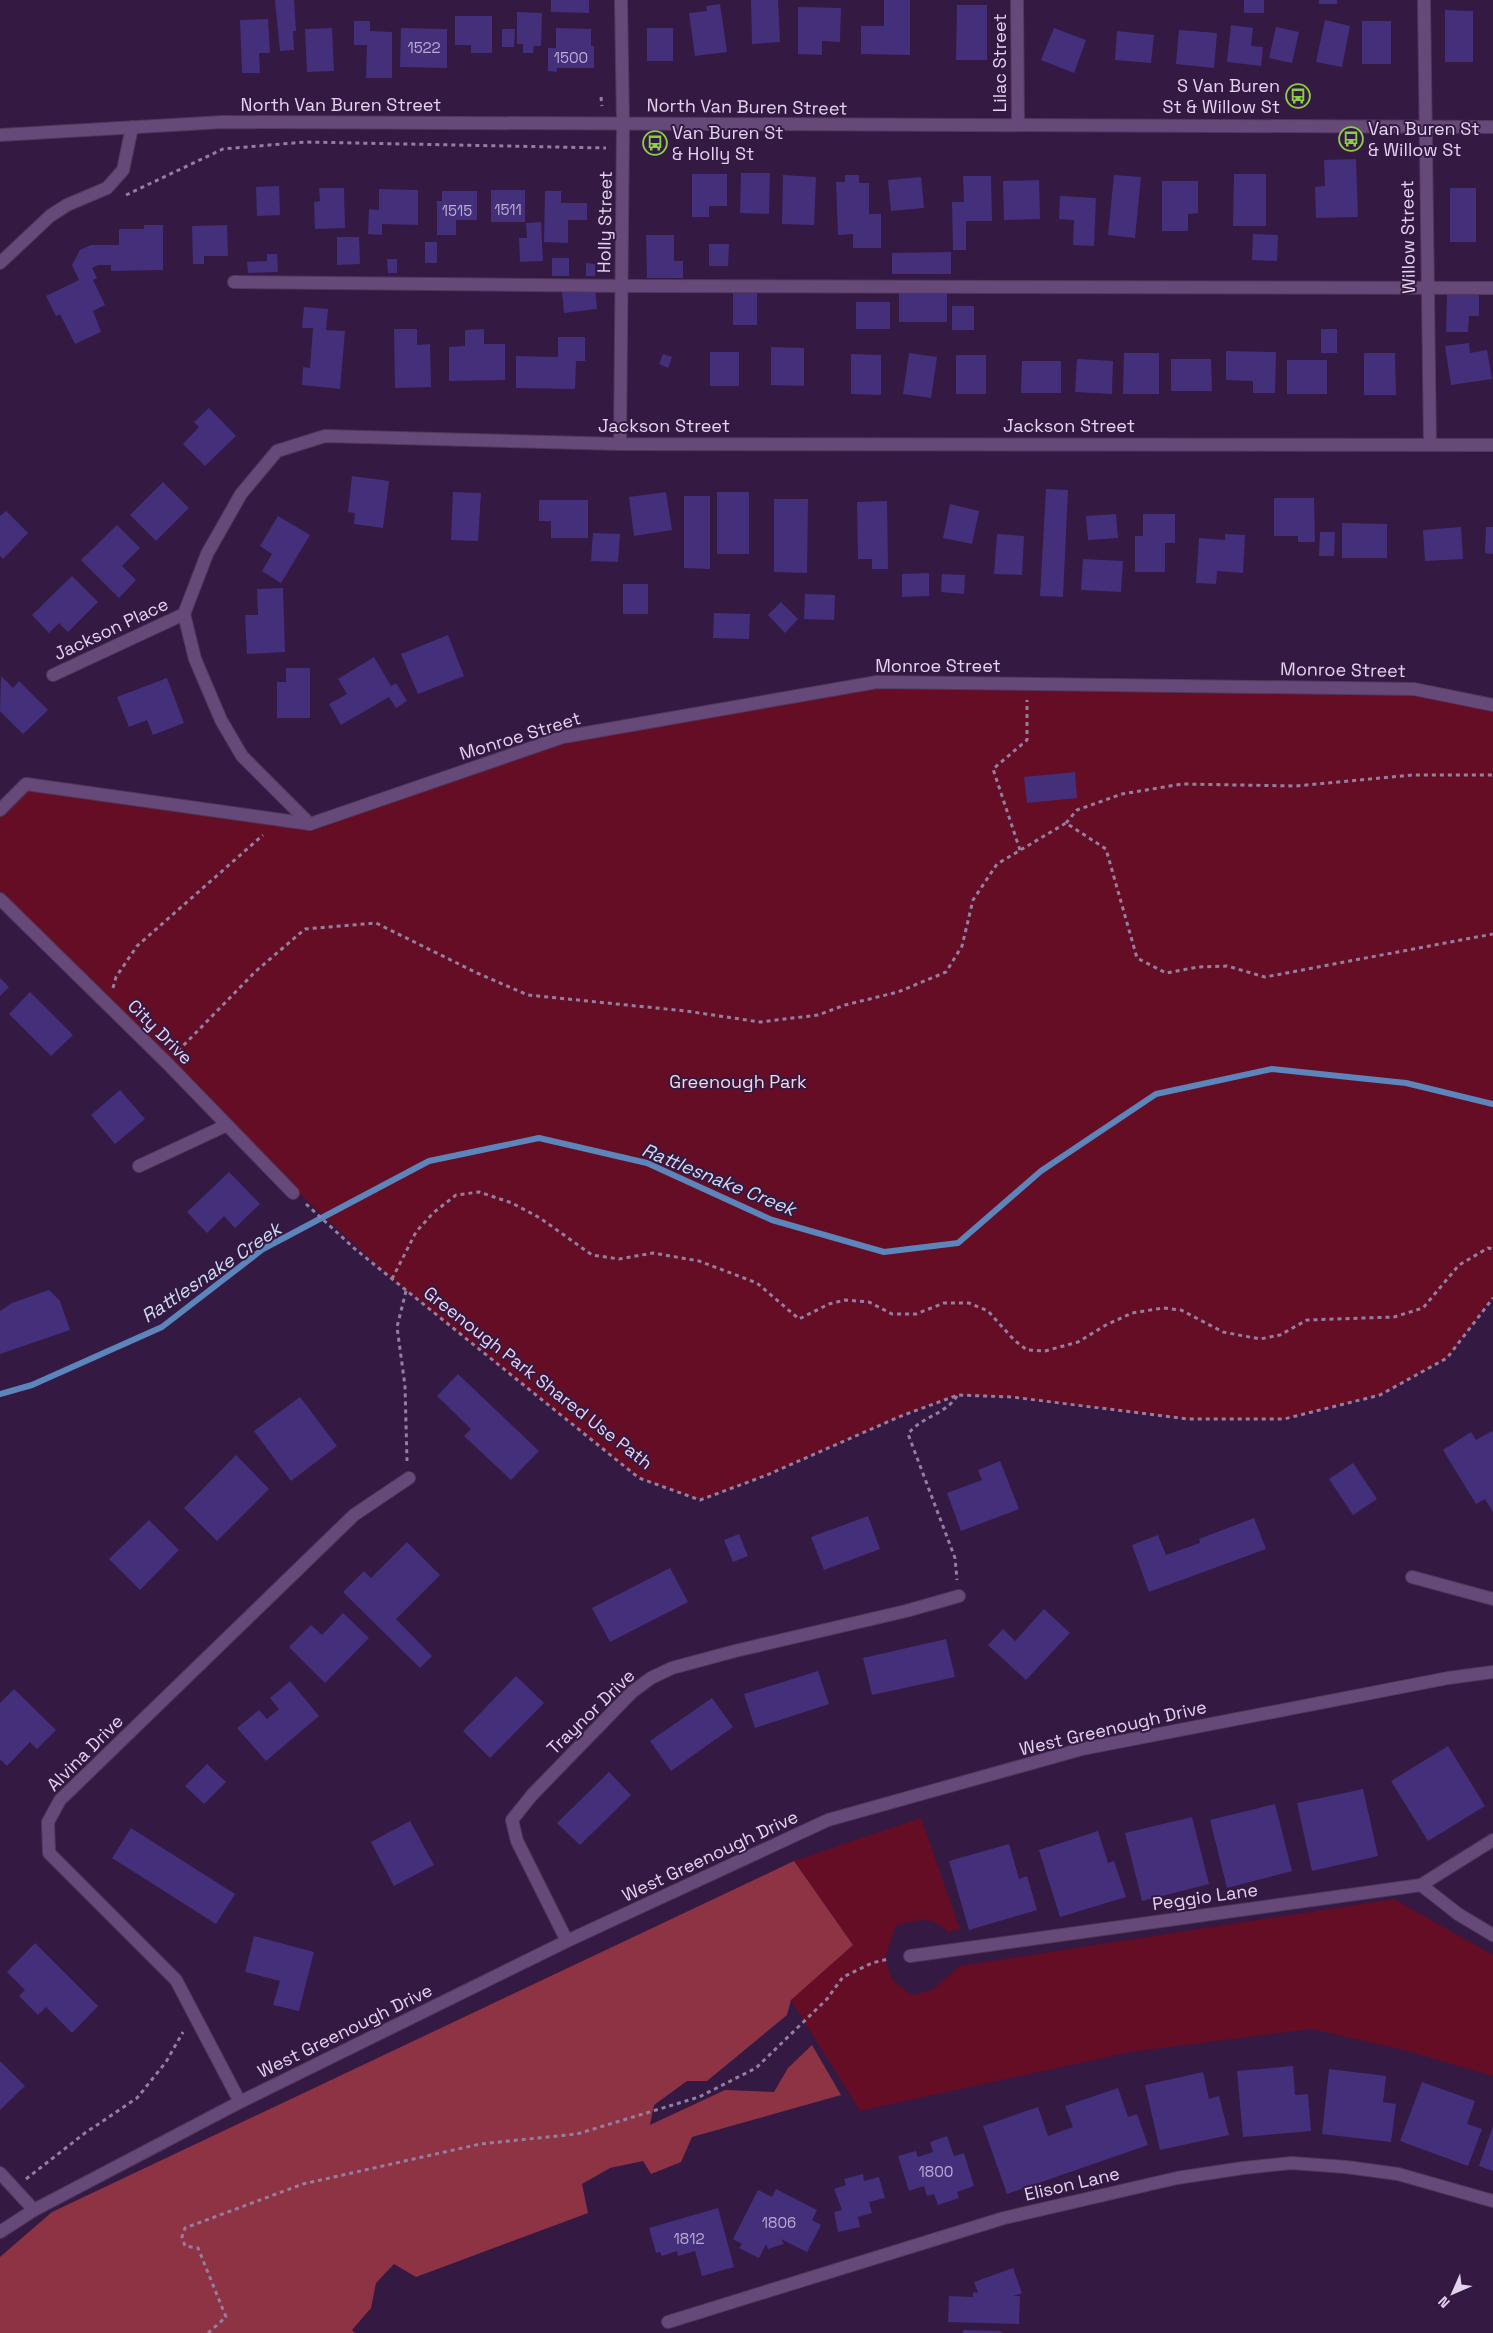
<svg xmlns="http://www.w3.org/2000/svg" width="1493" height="2333" viewBox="0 0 1493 2333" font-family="'Space Grotesk',sans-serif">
<rect width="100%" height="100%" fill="#341943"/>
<g fill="#650d25">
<polygon points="877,682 1414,689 1493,705 1493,1298 1447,1358 1380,1395 1284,1419 1187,1419 1012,1397 958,1395 901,1416 767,1475 700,1500 639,1478 392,1279 301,1195 239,1128 159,1056 0,899 0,810 26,784 310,824 563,737"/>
<path d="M 921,1818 L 960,1929 L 948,1932 C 931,1915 917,1920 896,1926 L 885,1958 L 892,1980 L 912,1995 L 932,1990 L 960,1966 L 1394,1899 L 1493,1955 L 1493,2076 L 1404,2050 L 1311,2029 L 1131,2052 L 860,2111 L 791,2000 L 853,1945 L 794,1861 Z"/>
</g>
<polygon fill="#8e3344" points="794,1861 853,1945 791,2000 787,2015 707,2081 687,2081 654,2105 650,2125 725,2090 774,2092 788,2068 812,2045 841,2095 692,2137 681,2162 651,2174 643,2161 610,2168 582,2184 588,2213 416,2277 394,2264 376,2283 371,2308 352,2330 355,2333 0,2333 0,2257 52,2212"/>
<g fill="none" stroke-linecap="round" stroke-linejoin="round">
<polyline stroke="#5b85bb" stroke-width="6" points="0,1394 32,1385 162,1327 263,1249 429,1161 539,1138 647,1163 772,1220 884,1252 958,1243 1041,1171 1156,1094 1272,1069 1406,1083 1493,1104"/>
</g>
<g fill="#442f7b">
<polygon points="275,0 294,0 296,31 293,31 294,50 280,51"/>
<polygon points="551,0 589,0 589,13 551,12"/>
<polygon points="751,0 778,0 780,42 752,44"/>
<polygon points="884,0 910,0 910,55 861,54 861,26 884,26"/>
<rect x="1244" y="0" width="20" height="13"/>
<rect x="1319" y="0" width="18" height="4"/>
<polygon points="720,4 727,52 695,56 689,13 707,11 706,6"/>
<polygon points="957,5 987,5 987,60 956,60"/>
<polygon points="798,7 841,8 840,42 822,41 822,55 798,54"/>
<polygon points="1445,10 1473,11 1473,62 1445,62"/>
<polygon points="517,12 542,13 541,46 534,46 533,53 523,53 523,44 517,44"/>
<polygon points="455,16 492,16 492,53 471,53 471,45 455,45"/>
<polygon points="268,19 270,53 259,53 260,73 242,73 240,20"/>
<polygon points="1325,20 1350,26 1342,67 1316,62"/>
<polygon points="354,21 370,21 370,31 392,32 392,78 366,78 367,45 354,45"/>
<rect x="1362" y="21" width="29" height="43"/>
<polygon points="1231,25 1253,28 1251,46 1263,47 1261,66 1227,62"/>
<polygon points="1276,27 1299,32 1292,63 1269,58"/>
<polygon points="332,28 334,71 307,72 305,29"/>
<polygon points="401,28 447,29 447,68 400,67"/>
<polygon points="556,28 591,29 591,46 594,46 594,68 557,68 557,72 548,71 548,48 556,48"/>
<rect x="647" y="28" width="26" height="33"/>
<polygon points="1054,28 1086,40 1074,73 1041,60"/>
<polygon points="502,29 515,29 514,47 502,47"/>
<polygon points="1179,30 1217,33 1214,68 1176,64"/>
<polygon points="1117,31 1154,35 1151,63 1115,60"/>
<polygon points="1356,159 1358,217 1316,218 1315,187 1325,186 1324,160"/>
<polygon points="741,173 770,173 769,214 740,213"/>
<polygon points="692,174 727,174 727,206 709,206 709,217 692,217"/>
<polygon points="1234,174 1266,174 1266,226 1233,226"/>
<polygon points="783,175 816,177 814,225 782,224"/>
<polygon points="845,175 859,175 859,183 869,183 869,214 881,214 881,248 853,248 853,234 838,235 836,182 845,182"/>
<polygon points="1114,175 1141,177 1135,238 1108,235"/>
<polygon points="963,176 991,176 992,221 966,221 966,250 953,250 952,202 964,202"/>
<polygon points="921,177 924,208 891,211 888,180"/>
<polygon points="1039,180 1040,219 1004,220 1003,181"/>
<polygon points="1162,181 1198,181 1198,213 1188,214 1188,231 1162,231"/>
<polygon points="279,186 280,215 257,216 256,187"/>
<polygon points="319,188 344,188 345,228 315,229 314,202 320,201"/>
<rect x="1450" y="188" width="26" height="54"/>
<polygon points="379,189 418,190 418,225 382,224 382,235 368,234 369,209 379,210"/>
<rect x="491" y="190" width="34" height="32"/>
<polygon points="442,191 477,191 477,220 456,220 456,235 437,235 437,201 442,201"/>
<polygon points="545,191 561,191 561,203 587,203 587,220 568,220 568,243 544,242"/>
<polygon points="1060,196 1096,198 1094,246 1073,245 1074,220 1059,219"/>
<polygon points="541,222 543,261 520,262 519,238 527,238 526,223"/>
<polygon points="144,225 163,225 163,270 111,271 111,265 98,265 92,268 97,278 93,280 105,305 93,311 101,332 75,344 60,314 56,316 46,296 79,280 72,265 80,250 91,245 119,245 119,229 144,229"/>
<polygon points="227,225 228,256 204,256 204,264 193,264 192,226"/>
<polygon points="1253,234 1278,235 1277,261 1252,260"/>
<polygon points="646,235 674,235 674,261 683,261 683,278 647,278"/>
<polygon points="337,237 359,237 360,264 337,265"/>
<rect x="425" y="242" width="12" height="21"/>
<polygon points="709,244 729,244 728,266 709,266"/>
<polygon points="951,252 951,274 892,274 892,253"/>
<polygon points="267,254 277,254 278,272 248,273 247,262 267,261"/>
<rect x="552" y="258" width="17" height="18"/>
<polygon points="387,259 397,259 397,273 388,273"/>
<polygon points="586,263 595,264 595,276 586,276"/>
<polygon points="595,287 597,309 564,313 562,290"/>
<rect x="733" y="291" width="24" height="34"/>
<rect x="899" y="291" width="48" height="31"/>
<polygon points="1447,293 1479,293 1479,316 1469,316 1468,332 1446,332"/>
<rect x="856" y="302" width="34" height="27"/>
<rect x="952" y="306" width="22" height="24"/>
<polygon points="304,307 328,309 326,330 345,331 340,389 302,385 303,367 310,368 313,328 302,328"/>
<polygon points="394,329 417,329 417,345 430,344 431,387 395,388"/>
<polygon points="484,329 484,344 505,344 505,380 449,381 449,347 465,346 465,330"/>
<rect x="1321" y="329" width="16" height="24"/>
<polygon points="558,337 585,337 585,361 576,361 575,389 516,388 516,356 558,357"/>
<polygon points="1469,343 1470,353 1487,350 1492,379 1451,385 1445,346"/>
<polygon points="771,347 804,348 804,386 771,385"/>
<polygon points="1226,351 1276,352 1275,393 1253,393 1253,381 1226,380"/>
<rect x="710" y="352" width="29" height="34"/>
<polygon points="909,353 937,357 931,398 903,394"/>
<polygon points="1124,353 1159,353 1159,394 1123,394"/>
<polygon points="1364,353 1395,353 1396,395 1364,395"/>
<polygon points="663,354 672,357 668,368 659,364"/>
<polygon points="851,354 881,355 881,395 851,394"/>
<rect x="956" y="355" width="30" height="39"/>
<polygon points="1077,359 1113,361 1112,394 1075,392"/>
<polygon points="1171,359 1211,359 1212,391 1171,391"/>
<rect x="1287" y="360" width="40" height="34"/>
<polygon points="1022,361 1061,361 1061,393 1021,393"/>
<polygon points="209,408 236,436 205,466 183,444 199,427 194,422"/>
<polygon points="352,476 389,481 383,528 354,524 355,513 348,512"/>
<polygon points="163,482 189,508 156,541 130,515"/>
<polygon points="1046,489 1068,490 1063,597 1040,596"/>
<polygon points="453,492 481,493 478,541 451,540"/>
<polygon points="666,492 672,530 634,536 629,497"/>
<rect x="717" y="492" width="32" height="62"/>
<polygon points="684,496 710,496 710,569 684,568"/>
<polygon points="1274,498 1314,498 1315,542 1298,542 1298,536 1274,536"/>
<polygon points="774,499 808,499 807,573 774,572"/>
<polygon points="539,500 588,500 588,538 551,538 551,521 539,521"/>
<polygon points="887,501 888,569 872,569 872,559 858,559 857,502"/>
<polygon points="950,504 979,511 972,544 943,538"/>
<polygon points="6,511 28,533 3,559 0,556 0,516"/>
<polygon points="1116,514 1118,538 1088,540 1086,516"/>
<polygon points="1143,514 1175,514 1175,543 1165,543 1165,572 1135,572 1135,536 1143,536"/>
<polygon points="278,516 310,535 281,583 262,571 272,554 260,546"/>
<polygon points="1342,523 1387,524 1387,558 1342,558"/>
<polygon points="117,525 140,548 122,566 136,580 119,598 81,560"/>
<polygon points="1461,527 1463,559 1425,561 1423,530"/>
<polygon points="1486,527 1493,527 1493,554 1485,553"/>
<polygon points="1320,532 1335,532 1334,556 1319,556"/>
<polygon points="593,533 620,534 618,562 591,561"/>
<polygon points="997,534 1024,536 1022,575 994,574"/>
<polygon points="1225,534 1245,535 1243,573 1217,571 1216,584 1196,583 1199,538 1225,540"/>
<polygon points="1083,559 1123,561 1121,592 1081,590"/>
<polygon points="929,573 929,596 902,597 902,574"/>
<polygon points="942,574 965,575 964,594 941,592"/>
<polygon points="72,576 98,602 68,632 59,623 49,633 32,615"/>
<rect x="623" y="584" width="25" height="30"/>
<polygon points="283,588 285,652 247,654 245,615 258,615 257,589"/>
<polygon points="805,594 835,595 834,620 804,619"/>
<polygon points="781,602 798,619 785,633 768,615"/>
<polygon points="714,613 750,614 749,639 713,638"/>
<polygon points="448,635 464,676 418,694 401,654"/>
<polygon points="374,657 391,686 396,683 407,701 396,708 389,697 341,725 329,704 347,694 338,679"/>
<polygon points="286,668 310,668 310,718 277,718 277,682 286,682"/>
<polygon points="1,676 13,688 19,681 48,710 23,734 0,711"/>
<polygon points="167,678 184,723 153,735 147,720 129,727 117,697"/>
<polygon points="1075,772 1077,798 1027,803 1024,777"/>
<polygon points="0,978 9,987 0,996"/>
<polygon points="30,992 73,1035 51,1056 9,1014"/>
<polygon points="120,1090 145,1119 115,1144 91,1115"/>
<polygon points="229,1172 260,1204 235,1228 224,1216 207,1233 187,1212"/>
<polygon points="49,1290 60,1301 70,1330 0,1354 0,1311 12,1303"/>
<polygon points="458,1374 539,1451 511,1480 464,1436 471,1429 437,1396"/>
<polygon points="300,1397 337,1446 291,1481 254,1431"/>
<polygon points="1492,1431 1493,1433 1493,1512 1485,1499 1476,1504 1443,1450 1471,1432 1476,1440"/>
<polygon points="236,1455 269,1489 217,1541 184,1508"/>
<polygon points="1000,1461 1019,1509 961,1531 947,1493 982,1480 978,1470"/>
<polygon points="1353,1463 1377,1499 1353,1515 1329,1479"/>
<polygon points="868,1516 880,1549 824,1570 811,1537"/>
<polygon points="1254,1518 1266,1549 1149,1592 1132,1545 1158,1535 1166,1555 1200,1543 1199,1539"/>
<polygon points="149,1520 179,1550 140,1590 109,1559"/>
<polygon points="739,1534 748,1556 733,1562 724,1540"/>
<polygon points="407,1542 440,1575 396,1619 432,1656 420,1668 343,1592 364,1571 371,1578"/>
<polygon points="670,1568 688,1602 610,1642 592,1608"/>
<polygon points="1044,1609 1070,1633 1026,1680 988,1645 1003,1629 1015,1641"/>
<polygon points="343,1613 369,1638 325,1683 289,1647 311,1625 322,1635"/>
<polygon points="946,1639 955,1677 872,1695 863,1658"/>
<polygon points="818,1671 829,1704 755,1728 744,1694"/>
<polygon points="516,1676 544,1703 490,1758 463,1731"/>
<polygon points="290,1681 319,1716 266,1761 237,1728 259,1710 267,1719 279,1709 270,1698"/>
<polygon points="14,1689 56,1730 37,1749 30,1742 7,1766 1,1760 0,1761 0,1703"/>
<polygon points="712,1698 733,1727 671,1771 650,1741"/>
<polygon points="1448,1746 1485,1806 1428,1841 1391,1781"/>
<polygon points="207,1764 226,1782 204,1804 185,1786"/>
<polygon points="609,1772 631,1795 580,1845 557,1823"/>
<polygon points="1363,1789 1378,1856 1312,1871 1297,1803"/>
<polygon points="1275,1804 1292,1871 1227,1888 1210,1820"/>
<polygon points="1192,1817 1209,1884 1142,1901 1125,1833"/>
<polygon points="410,1821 434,1865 394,1886 371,1842"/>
<polygon points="131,1828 235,1894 216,1924 112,1858"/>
<polygon points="1098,1831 1108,1863 1114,1861 1126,1897 1060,1917 1039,1850"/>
<polygon points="1009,1844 1019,1879 1027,1876 1037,1910 969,1930 949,1861"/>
<polygon points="254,1936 314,1952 299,2011 273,2005 280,1981 245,1972"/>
<polygon points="35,1943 98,2006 72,2033 46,2007 38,2015 19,1996 25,1990 7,1972"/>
<polygon points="0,2061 25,2086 0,2110"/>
<polygon points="1293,2066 1295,2095 1308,2094 1311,2131 1243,2137 1237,2071"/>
<polygon points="1329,2069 1386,2076 1383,2102 1396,2104 1391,2142 1322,2134"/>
<polygon points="1203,2072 1209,2099 1219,2096 1229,2135 1160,2150 1145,2085"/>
<polygon points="1422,2082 1475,2101 1467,2124 1482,2129 1468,2166 1400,2141"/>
<polygon points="1118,2088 1128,2117 1137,2114 1148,2145 1007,2194 983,2126 1038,2107 1048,2136 1073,2127 1065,2106"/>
<polygon points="1493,2126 1493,2171 1479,2166"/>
<polygon points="947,2136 954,2156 964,2153 974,2186 957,2192 959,2198 938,2205 934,2194 927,2196 924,2186 909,2191 898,2156 916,2151 918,2157 933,2152 930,2142"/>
<polygon points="863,2174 864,2181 879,2177 885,2198 869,2202 872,2213 858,2217 860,2227 838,2232 834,2212 842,2210 834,2189 846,2185 844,2179"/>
<polygon points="776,2189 817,2210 812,2220 821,2225 807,2252 781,2239 784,2244 768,2249 766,2244 759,2258 739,2248 742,2244 733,2239 758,2190 772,2197"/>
<polygon points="718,2208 734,2267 702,2276 695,2251 678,2256 677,2251 662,2256 660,2252 656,2253 649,2228"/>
<polygon points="1013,2268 1022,2293 1013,2296 1020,2296 1019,2324 948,2322 949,2296 973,2297 973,2292 978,2293 974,2282"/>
<polygon points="963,2330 1002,2331 1001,2333 963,2333"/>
</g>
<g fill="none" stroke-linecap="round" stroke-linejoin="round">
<g stroke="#4f385b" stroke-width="14">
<g id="minor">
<polyline points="1017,0 1018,125"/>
<polyline points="1424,0 1430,444"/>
<polyline points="0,135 223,122 1493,127"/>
<polyline points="0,263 50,216 67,205 107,188 123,170 132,127"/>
<polyline points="234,282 622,286 1493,288"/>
<polyline points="620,444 623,123 621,0"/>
<polyline points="53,675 184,614"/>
<polyline points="0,810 26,784 310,824 563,737 877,682 1414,689 1493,705"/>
<polyline points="310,824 242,756 221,720 195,659 184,614 207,554 241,494 277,451 325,436 620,444 1493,445"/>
<polyline points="0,899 167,1063 293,1193"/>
<polyline points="139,1166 227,1125"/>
<polyline points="1412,1577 1493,1599"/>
<polyline points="1421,1885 1458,1914 1493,1935"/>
<polyline points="567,1941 517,1841 512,1820 532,1795 632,1692 651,1678 672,1668 735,1651 906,1611 959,1596"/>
<polyline points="910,1956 1421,1885 1493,1840"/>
<polyline points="240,2102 176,1980 49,1853 48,1822 60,1800 354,1515 409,1478"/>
<polyline points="0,2173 34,2210"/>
<polyline points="0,2232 34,2210 240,2102 567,1941 828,1820 1082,1749 1448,1678 1493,1672"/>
<polyline points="668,2322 1004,2218 1177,2178 1243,2168 1291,2163 1346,2167 1398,2174 1493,2201"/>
</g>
</g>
<g stroke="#947fa1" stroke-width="3" stroke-dasharray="4 4" stroke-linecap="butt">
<polyline points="601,97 602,106"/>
<polyline points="126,195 223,149 305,142 606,148"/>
<polyline points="1066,823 1077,810 1122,794 1182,784 1296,786 1412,775 1493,775"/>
<polyline points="1020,850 993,769 1027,740 1027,700"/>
<polyline points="113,988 116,977 137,946 263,835"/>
<polyline points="178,1051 256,971 305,929 376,923 477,973 528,995 686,1011 760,1022 818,1015 845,1005 898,992 946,972 962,946 973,900 997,864 1066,823 1106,849 1137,958 1166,973 1198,967 1227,966 1265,977 1493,934"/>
<polyline points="306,1204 355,1249 639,1478 700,1500 767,1475 901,1416 958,1395 1012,1397 1187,1419 1284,1419 1380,1395 1447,1358 1493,1298"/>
<polyline points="392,1279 416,1232 433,1213 456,1195 479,1192 512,1203 540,1218 592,1255 619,1259 653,1253 699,1261 757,1283 799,1319 829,1304 845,1300 869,1302 892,1314 916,1314 944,1303 969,1303 988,1311 1014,1340 1027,1350 1045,1351 1078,1342 1106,1325 1132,1313 1163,1308 1181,1310 1223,1332 1260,1339 1280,1335 1307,1320 1394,1317 1423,1308 1459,1265 1488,1248 1493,1249"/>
<polyline points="406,1291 397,1327 405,1386 407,1461"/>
<path d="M 957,1396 C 945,1415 922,1416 908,1434 L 955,1558 L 957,1580"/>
<polyline points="26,2179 85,2133 137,2098 166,2062 183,2032"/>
<polyline points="208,2333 226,2317 198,2248 185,2246 182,2237 185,2228 303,2184 480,2144 577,2134 699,2097 756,2068 827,1999 843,1977 872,1963 888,1959"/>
</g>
<use href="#minor" stroke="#664978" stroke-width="12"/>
</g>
<defs>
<g id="bus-ring" transform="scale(1.25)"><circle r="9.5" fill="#341943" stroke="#8bce46" stroke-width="1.5"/><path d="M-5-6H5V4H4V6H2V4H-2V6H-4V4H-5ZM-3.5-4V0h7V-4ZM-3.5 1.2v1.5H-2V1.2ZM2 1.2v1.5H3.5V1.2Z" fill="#8bce46"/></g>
</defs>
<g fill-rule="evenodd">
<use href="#bus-ring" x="1298" y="96"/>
<use href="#bus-ring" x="1351" y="139"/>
<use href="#bus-ring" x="655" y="143"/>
</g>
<g text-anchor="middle" stroke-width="4" stroke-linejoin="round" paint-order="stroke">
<g font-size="15" fill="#bbaad1">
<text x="424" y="53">1522</text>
<text x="571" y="63">1500</text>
<text x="508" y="215">1511</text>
<text x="457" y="216">1515</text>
<text x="936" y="2177">1800</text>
<text x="779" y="2228">1806</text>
<text x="689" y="2244">1812</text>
</g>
<g font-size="18" fill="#e3d3ee" stroke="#341943">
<text transform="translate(1000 63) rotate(-90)" y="6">Lilac Street</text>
<text x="341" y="111">North Van Buren Street</text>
<text transform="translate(747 107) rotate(1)" y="6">North Van Buren Street</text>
<text transform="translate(605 222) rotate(-89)" y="6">Holly Street</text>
<text transform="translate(1408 237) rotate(-91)" y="6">Willow Street</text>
<text x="664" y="432">Jackson Street</text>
<text x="1069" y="432">Jackson Street</text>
<text transform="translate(111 629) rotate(-25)" y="6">Jackson Place</text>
<text x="938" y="672">Monroe Street</text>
<text transform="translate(1343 670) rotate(1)" y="6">Monroe Street</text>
<text transform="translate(520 736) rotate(-17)" y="6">Monroe Street</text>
<text transform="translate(160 1032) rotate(45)" y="6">City Drive</text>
<text transform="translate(538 1378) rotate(38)" y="6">Greenough Park Shared Use Path</text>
<text transform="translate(591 1712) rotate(-44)" y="6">Traynor Drive</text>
<text transform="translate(1113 1728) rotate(-13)" y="6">West Greenough Drive</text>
<text transform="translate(85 1753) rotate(-45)" y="6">Alvina Drive</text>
<text transform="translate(710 1856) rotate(-25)" y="6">West Greenough Drive</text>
<text transform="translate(1205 1897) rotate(-8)" y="6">Peggio Lane</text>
<text transform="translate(345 2031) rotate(-26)" y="6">West Greenough Drive</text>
<text transform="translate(1072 2184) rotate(-13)" y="6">Elison Lane</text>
</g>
<g font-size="18" fill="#e3d3ee" stroke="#341943" text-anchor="start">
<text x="1280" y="92" text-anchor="end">S Van Buren<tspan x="1280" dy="21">St &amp; Willow St</tspan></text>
<text x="1368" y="135">Van Buren St<tspan x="1368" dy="21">&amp; Willow St</tspan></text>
<text x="672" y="139">Van Buren St<tspan x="672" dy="21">&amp; Holly St</tspan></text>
</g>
<g font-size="18" fill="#f5dadc" stroke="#341943">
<text x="738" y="1088">Greenough Park</text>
</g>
<g font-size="19" font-style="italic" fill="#ccdcee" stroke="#341943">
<text transform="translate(719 1179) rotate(22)" y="7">Rattlesnake Creek</text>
<text transform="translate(211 1272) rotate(-34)" y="7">Rattlesnake Creek</text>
</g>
</g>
<g transform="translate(1453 2293) rotate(225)" stroke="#341943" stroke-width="4" paint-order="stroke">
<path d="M0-4L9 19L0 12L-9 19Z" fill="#e3d3ee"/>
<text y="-8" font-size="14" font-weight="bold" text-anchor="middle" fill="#e3d3ee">N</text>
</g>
</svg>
